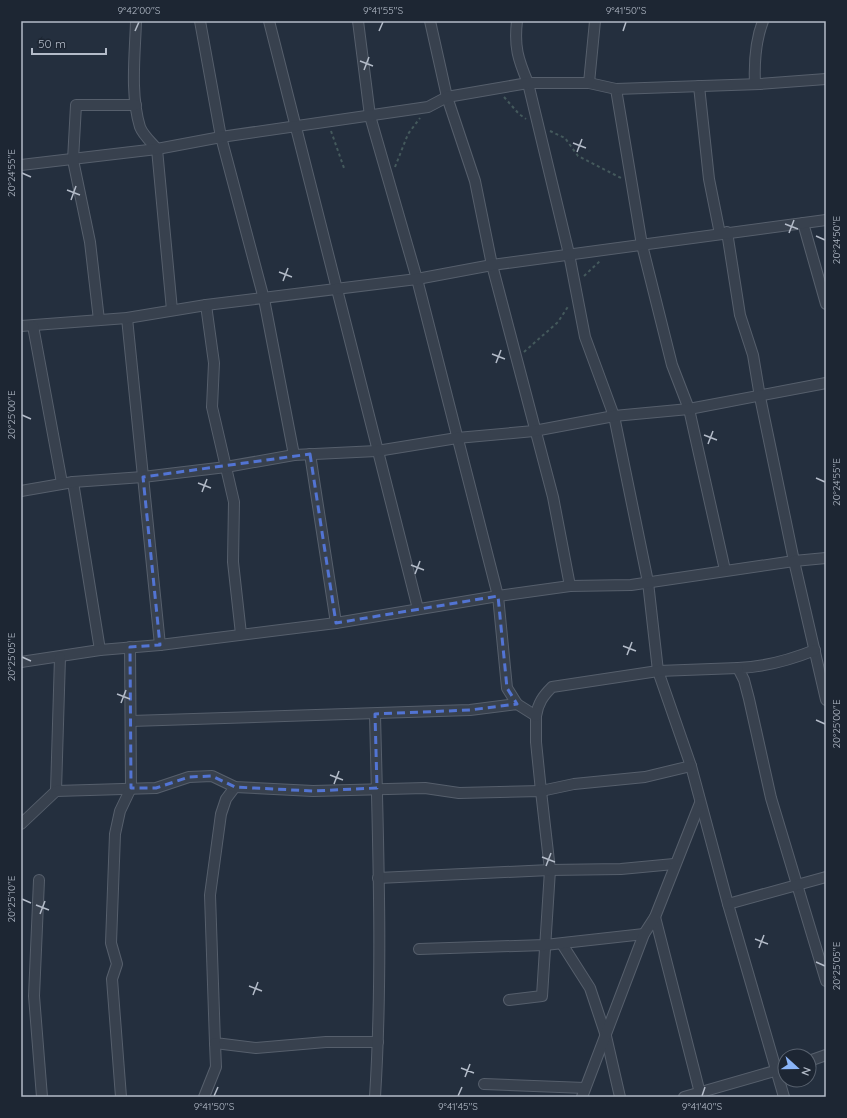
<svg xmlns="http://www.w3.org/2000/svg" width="847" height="1118" viewBox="0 0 847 1118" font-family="Quicksand,sans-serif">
<rect width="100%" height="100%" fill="#242f3e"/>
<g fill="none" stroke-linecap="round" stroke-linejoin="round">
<g stroke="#565f6c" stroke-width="12">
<g id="minor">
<path d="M 136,21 C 135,55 130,94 140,127 C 143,135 152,143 157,149 L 172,310"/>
<polyline points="200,21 221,137 264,299 294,455"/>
<polyline points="269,21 418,609"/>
<polyline points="358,21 370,116 417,279 498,596 507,688 517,704"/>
<polyline points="430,21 447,97 475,181 492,265 553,497 570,586"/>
<path d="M 517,21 C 514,47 518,59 528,83 L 569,254 L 585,337 L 614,416 L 648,582 L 658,671 L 691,766 L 728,904 L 784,1097"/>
<polyline points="589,83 595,21"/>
<path d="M 755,84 C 754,62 755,42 763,21"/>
<polyline points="699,86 709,179 720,234"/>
<polyline points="616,89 642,245 672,365 689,409 725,570"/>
<polyline points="21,165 157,149 221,137 428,107 447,97 528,83 589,83 616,89 760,84 826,79"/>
<polyline points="803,223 826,304"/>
<polyline points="206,305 214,363 212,407 234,502 233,562 241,634"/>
<polyline points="127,318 160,645 336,623 498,596 570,586 631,585 794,561 760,397 753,355 740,315 727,232"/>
<polyline points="99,320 90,242 73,160 76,105 136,105"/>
<polyline points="21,326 127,318 206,305 417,279 492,265 826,220"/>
<polyline points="33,326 62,483"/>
<polyline points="310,454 336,623"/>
<polyline points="73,482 100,650"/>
<polyline points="21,491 73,482 143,477 226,467 294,455 377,451 457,438 534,431 614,416 689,409 826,383"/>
<polyline points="826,558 794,561 826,700"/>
<path d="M 815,650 C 790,660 765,667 738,668 L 744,680 L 749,699 L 771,798 L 826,981"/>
<polyline points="21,662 100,650 160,645"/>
<polyline points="536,716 536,742 541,791 574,784 645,777 691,766"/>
<path d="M 131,721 L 470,710 L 517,704 L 536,716 C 538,703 543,696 552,687 L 658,671 L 738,668"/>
<polyline points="235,787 226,799 221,814 210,895 215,1043 256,1048 326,1042 378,1042"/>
<polyline points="56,791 60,657"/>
<polyline points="21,824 56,791 156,788 189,777 212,776 235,787 313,791 425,788 459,793 541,791 550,870 542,996 509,1000"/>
<polyline points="378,878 550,870 621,869 674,864"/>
<polyline points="39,880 34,996 42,1097"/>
<polyline points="728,904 826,877"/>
<polyline points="655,917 701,1097"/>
<polyline points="562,944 590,988 606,1036 620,1097"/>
<polyline points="419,949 545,945 644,934"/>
<polyline points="809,1061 826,1055"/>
<polyline points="484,1084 585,1088"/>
<polyline points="121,1097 112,979 117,964 111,943 115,834 120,811 131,788 130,647"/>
<polyline points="204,1097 216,1067 215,1043"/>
<path d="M 375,1097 C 383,970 378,841 375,714"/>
<polyline points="582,1097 644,934 655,917 700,803"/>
<polyline points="684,1097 785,1068"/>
</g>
</g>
<g stroke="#44595c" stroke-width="2" stroke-dasharray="3 3" stroke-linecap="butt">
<polyline points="504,97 519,114 526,119"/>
<polyline points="331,131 344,168"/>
<polyline points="550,131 565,138 578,156 621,178"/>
<polyline points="395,167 408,134 420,118"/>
<polyline points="584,276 601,260"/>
<polyline points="524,352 558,322 569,305"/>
</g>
<use href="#minor" stroke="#38414e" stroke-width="10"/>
</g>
<path fill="none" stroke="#5274d3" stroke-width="3" stroke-dasharray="8 5" stroke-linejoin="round" d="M 310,454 L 336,623 L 498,596 L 507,688 L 517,704 L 470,710 L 375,714 L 377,788 L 313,791 L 235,787 L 212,776 L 189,777 L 156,788 L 131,788 L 130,647 L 160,645 L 143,477 Z"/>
<path fill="none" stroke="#b4bcc9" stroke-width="1.5" d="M 135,31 L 139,22M 379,31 L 383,22M 623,31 L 626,22M 360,61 L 373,66M 364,70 L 369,57M 573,143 L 586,148M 577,152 L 582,139M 22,173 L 31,177M 67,190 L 80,195M 71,200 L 76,186M 785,224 L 798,229M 789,233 L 794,220M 816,236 L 825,240M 279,272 L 292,277M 283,281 L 288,268M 492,354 L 505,359M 496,363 L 501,350M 22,415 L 31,419M 704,435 L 717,440M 708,444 L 713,431M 816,478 L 825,482M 198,483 L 211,488M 202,492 L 207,479M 411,565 L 424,570M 415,574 L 420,561M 623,646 L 636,651M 627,655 L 632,642M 22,657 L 31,661M 117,694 L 130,699M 121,703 L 126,690M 816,720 L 825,724M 330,775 L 343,780M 334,784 L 339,771M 542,857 L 555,862M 546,866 L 551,853M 22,899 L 31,903M 36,905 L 49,910M 40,914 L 45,901M 755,939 L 768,944M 759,948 L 764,935M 816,962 L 825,966M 249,986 L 262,991M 253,995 L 258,982M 461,1068 L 474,1073M 465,1077 L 470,1064M 214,1096 L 218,1087M 458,1096 L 462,1087M 702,1096 L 705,1087"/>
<rect width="847" height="1118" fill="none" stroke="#1d2633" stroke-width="44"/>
<g transform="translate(797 1068) rotate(111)"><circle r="19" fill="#1d2633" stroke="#59626f"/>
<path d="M0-3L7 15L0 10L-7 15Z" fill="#8ab4f8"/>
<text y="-6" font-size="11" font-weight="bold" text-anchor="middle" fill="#b4bcc9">N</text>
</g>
<path d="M32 48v6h74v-6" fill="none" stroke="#b4bcc9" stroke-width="2"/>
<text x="38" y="48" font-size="12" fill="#b4bcc9" stroke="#1d2633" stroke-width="3" paint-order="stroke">50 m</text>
<rect x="22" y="22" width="803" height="1074" fill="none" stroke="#b4bcc9" stroke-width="1.5"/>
<g font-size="10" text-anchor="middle" fill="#b4bcc9">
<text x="139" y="14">9°42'00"S</text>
<text x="383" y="14">9°41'55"S</text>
<text x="626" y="14">9°41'50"S</text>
<text transform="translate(11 173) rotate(-90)" y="4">20°24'55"E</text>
<text transform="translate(836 240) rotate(-90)" y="4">20°24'50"E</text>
<text transform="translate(11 415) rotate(-90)" y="4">20°25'00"E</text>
<text transform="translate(836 482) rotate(-90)" y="4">20°24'55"E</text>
<text transform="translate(11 657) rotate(-90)" y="4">20°25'05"E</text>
<text transform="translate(836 724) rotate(-90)" y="4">20°25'00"E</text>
<text transform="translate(11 899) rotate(-90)" y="4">20°25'10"E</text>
<text transform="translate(836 966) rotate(-90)" y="4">20°25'05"E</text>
<text x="214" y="1110">9°41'50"S</text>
<text x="458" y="1110">9°41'45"S</text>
<text x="702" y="1110">9°41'40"S</text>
</g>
</svg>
